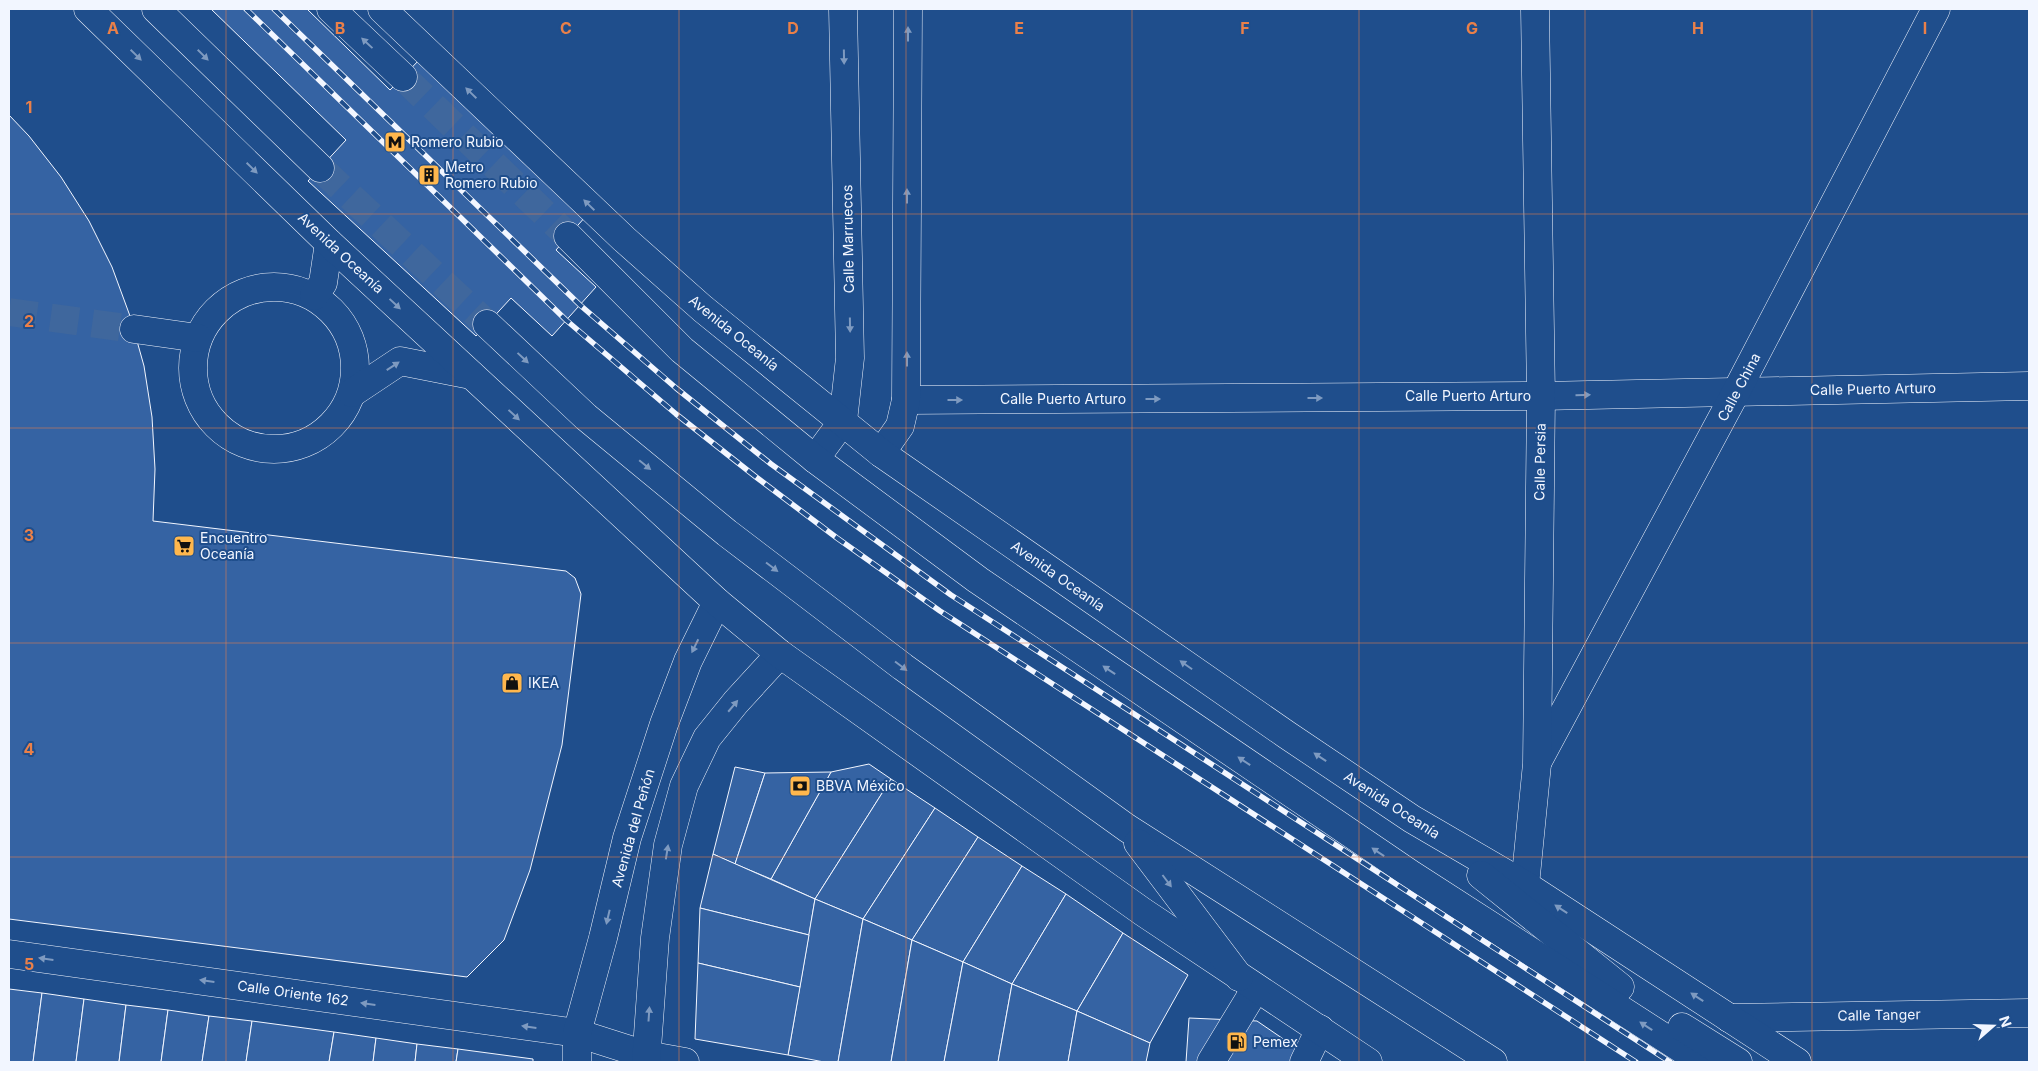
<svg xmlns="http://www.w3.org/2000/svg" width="2038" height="1071" viewBox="0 0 2038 1071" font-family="Inter,sans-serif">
<rect width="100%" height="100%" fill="#1f4e8c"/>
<g fill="#3563a3" stroke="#f2f6ff">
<polygon points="211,9 307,9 390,90 422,57 586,216 556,250 596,287 552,336 511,298 476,336 308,181 346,140"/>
<polygon points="9,115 29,136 61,177 89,221 112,267 130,316 144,366 152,417 155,469 153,521 566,571 575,578 581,594 562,745 530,870 504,940 467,977 9,919"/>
<polygon points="869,764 891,779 815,899 771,879 831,772"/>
<polygon points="735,767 765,773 735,864 713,854"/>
<polygon points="831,772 771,879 735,864 765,773"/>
<polygon points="891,779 935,808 863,919 815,899"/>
<polygon points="935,808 978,837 912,940 863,919"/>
<polygon points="978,837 1022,866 963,962 912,940"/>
<polygon points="713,854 815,899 809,935 700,908"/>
<polygon points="1022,866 1066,894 1012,984 963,962"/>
<polygon points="1066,894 1123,933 1077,1011 1012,984"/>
<polygon points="815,899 863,919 838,1062 824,1062 788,1055"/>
<polygon points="700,908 809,935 800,987 698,963"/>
<polygon points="863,919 912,940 891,1062 838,1062"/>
<polygon points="1123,933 1188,975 1150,1043 1077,1011"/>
<polygon points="912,940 963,962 944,1062 891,1062"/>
<polygon points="963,962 1012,984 998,1062 944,1062"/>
<polygon points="698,963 800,987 788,1055 695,1039"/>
<polygon points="1012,984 1077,1011 1068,1062 998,1062"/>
<polygon points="9,989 42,993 33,1062 9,1062"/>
<polygon points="42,993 84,999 76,1062 33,1062"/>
<polygon points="84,999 126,1005 119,1062 76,1062"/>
<polygon points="126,1005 168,1010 161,1062 119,1062"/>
<polygon points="168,1010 209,1016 202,1062 161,1062"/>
<polygon points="1077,1011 1150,1043 1146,1062 1068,1062"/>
<polygon points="209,1016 252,1021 246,1062 202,1062"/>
<polygon points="1189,1018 1257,1021 1317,1062 1186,1062"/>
<polygon points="252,1021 334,1032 329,1062 246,1062"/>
<polygon points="334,1032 376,1038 373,1062 329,1062"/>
<polygon points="376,1038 417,1044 415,1062 373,1062"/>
<polygon points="417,1044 458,1049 456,1062 415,1062"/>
<polygon points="458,1049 533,1059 533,1062 456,1062"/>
</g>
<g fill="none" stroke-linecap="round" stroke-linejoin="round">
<polyline stroke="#3f679d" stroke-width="28" stroke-dasharray="28 14" stroke-linecap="butt" points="9,312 134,329"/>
<g stroke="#3f679d" stroke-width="28" stroke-dasharray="28 14" stroke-linecap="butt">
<polyline points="403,77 568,236"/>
<polyline points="320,168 487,324"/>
</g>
<g stroke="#f2f6ff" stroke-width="29">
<g id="minor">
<circle cx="274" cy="368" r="81"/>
<polyline points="314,296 323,283 329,243"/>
<polyline points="134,329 198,338"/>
<polyline points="352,393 400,361 471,375"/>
<polyline points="906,400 1541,396 2029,386"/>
<polyline points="881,453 900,426 906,400 908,9"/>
<polyline points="815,459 843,421 850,358 843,9"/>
<polyline points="1538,761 1736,392 1936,9"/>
<polyline points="1525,885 1537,764 1541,396 1535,9"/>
<polyline points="9,954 577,1033 646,1055 685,1062"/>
<polyline points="1729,1018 2029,1013"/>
<polyline points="577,1062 577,1033 603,938 627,838 664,724 688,661 717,602"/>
<polyline points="646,1062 655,938 668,845 684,786 707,738 736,702 780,654"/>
<polyline points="1211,1062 1256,988"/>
<polyline points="1304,1062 1320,1029"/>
</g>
</g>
<g stroke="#f2f6ff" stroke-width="29">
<g id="major">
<polyline points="88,9 329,243 717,602 780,654 1143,912 1368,1062"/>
<polyline points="382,9 624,239 703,309 881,453 1287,735 1412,819 1525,885 1797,1062"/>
<polyline points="1481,875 1620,987"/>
</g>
</g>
<g stroke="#f2f6ff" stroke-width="29">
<g id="highway">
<polyline points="156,9 320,168"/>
<polyline points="331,9 403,77"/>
<polyline points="568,236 682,350 815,459 978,580 1412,875 1702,1062"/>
<polyline points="487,324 586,417 727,533 903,667 1127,828 1493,1062"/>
<polyline points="1138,843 1239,977"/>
<polyline points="1682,1027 1738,1062"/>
</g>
</g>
<use href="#minor" stroke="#1f4e8c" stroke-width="28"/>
<use href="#major" stroke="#1f4e8c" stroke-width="28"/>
<use href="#highway" stroke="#1f4e8c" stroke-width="28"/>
<g stroke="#f2f6ff" stroke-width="5.5">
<g id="rail">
<polyline points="246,9 566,320 676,414 756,477 837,538 940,611 1636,1062"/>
<polyline points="274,9 580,305 676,388 771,464 951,595 1670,1062"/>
</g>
</g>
<use href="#rail" stroke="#1f4e8c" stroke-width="4" stroke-dasharray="11" stroke-linecap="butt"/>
</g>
<defs><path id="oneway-solid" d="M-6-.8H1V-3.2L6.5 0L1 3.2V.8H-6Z" transform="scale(1.25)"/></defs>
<g fill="#7e9ac0">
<use href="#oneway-solid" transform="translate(908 34) rotate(-90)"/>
<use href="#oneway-solid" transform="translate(367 43) rotate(-137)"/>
<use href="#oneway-solid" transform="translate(136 55) rotate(44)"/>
<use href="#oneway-solid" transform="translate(203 55) rotate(45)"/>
<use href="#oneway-solid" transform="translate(844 57) rotate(89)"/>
<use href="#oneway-solid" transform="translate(471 93) rotate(-136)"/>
<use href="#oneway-solid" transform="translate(252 168) rotate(44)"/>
<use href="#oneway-solid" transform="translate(907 196) rotate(-90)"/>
<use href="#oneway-solid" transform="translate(589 205) rotate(-136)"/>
<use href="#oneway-solid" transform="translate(395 304) rotate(43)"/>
<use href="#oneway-solid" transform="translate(850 325) rotate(89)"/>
<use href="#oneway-solid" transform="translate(523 358) rotate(43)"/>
<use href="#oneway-solid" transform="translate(907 359) rotate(-90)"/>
<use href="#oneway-solid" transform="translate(393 366) rotate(-33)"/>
<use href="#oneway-solid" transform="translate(1583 395) rotate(-1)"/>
<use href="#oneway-solid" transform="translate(1315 398)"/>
<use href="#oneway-solid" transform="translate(1153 399)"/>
<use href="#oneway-solid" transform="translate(955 400)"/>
<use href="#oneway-solid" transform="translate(514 415) rotate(43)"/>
<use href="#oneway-solid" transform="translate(645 465) rotate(39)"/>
<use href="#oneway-solid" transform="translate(772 567) rotate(37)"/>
<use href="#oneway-solid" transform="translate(695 646) rotate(116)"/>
<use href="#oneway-solid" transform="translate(1186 665) rotate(-145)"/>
<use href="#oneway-solid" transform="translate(901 666) rotate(37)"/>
<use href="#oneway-solid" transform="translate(1109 670) rotate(-146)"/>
<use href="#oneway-solid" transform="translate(733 706) rotate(-50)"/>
<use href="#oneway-solid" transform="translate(1320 757) rotate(-146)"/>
<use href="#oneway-solid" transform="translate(1244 761) rotate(-146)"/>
<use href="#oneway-solid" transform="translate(667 852) rotate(-81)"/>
<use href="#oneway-solid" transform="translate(1378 852) rotate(-146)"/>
<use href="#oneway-solid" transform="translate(1167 881) rotate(53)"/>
<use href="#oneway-solid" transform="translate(1561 909) rotate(-147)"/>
<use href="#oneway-solid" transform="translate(608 917) rotate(103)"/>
<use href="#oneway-solid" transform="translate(46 959) rotate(-172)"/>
<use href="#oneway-solid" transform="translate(207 981) rotate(-172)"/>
<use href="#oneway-solid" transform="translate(1697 997) rotate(-147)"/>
<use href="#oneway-solid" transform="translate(368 1004) rotate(-172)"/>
<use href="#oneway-solid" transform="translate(649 1014) rotate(-86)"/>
<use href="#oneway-solid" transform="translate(1646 1026) rotate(-147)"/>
<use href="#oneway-solid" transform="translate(529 1027) rotate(-172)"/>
</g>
<path fill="none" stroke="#ea8049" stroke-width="1" stroke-opacity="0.55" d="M 226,9 L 226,1062M 453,9 L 453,1062M 679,9 L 679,1062M 906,9 L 906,1062M 1132,9 L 1132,1062M 1359,9 L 1359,1062M 1585,9 L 1585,1062M 1812,9 L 1812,1062M 9,214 L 2029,214M 9,428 L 2029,428M 9,643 L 2029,643M 9,857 L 2029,857"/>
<defs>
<g id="metro-square" transform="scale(1.125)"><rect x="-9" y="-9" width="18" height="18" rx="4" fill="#ffb74d" stroke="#1f4e8c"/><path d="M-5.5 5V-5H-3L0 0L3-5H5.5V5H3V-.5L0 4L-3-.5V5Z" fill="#111"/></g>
<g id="building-square" transform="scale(1.125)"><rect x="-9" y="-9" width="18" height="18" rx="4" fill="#ffb74d" stroke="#1f4e8c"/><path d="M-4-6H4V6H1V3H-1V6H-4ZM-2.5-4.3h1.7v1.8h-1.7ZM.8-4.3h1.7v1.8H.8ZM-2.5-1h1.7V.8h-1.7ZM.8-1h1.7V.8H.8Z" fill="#111"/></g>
<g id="supermarket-square" transform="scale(1.125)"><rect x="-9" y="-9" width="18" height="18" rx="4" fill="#ffb74d" stroke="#1f4e8c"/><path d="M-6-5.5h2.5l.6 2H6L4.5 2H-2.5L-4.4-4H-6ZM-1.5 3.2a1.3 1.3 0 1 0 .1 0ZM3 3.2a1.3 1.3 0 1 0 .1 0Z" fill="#111"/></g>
<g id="shop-square" transform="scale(1.125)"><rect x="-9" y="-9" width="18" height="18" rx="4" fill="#ffb74d" stroke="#1f4e8c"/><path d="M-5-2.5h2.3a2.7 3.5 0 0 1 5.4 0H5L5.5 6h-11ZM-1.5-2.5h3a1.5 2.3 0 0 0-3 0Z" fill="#111"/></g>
<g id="bank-square" transform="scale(1.125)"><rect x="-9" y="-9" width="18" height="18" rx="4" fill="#ffb74d" stroke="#1f4e8c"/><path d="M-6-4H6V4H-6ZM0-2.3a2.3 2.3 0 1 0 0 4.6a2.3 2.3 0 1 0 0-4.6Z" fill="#111"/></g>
<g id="fuel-square" transform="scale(1.125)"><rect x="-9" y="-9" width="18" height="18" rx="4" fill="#ffb74d" stroke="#1f4e8c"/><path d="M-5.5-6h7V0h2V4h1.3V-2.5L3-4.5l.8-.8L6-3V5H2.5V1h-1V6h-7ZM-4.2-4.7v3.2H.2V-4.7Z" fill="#111"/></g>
</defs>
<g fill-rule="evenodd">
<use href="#metro-square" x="395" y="142"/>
<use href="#building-square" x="429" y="175"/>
<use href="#supermarket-square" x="184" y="546"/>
<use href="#shop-square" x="512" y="683"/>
<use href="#bank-square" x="800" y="786"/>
<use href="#fuel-square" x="1237" y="1042"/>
</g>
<g text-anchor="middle" stroke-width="4" stroke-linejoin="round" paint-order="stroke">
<g font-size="14" fill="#f2f6ff" stroke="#1f4e8c" text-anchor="start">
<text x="411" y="147">Romero Rubio</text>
<text x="445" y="172">Metro<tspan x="445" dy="16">Romero Rubio</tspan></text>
<text x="200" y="543">Encuentro<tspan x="200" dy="16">Oceanía</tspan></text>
<text x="528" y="688">IKEA</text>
<text x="816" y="791">BBVA México</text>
<text x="1253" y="1047">Pemex</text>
</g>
<g font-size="14" fill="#f2f6ff" stroke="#1f4e8c">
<text transform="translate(848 239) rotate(-91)" y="5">Calle Marruecos</text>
<text transform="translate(341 253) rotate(43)" y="5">Avenida Oceanía</text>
<text transform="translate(734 333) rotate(39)" y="5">Avenida Oceanía</text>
<text transform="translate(1739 387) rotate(-62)" y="5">Calle China</text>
<text transform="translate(1873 389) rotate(-1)" y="5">Calle Puerto Arturo</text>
<text x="1468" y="401">Calle Puerto Arturo</text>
<text x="1063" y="404">Calle Puerto Arturo</text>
<text transform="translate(1540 462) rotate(-89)" y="5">Calle Persia</text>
<text transform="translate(1058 576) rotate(35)" y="5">Avenida Oceanía</text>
<text transform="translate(1392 805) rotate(33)" y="5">Avenida Oceanía</text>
<text transform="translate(633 828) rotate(-74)" y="5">Avenida del Peñón</text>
<text transform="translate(293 993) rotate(8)" y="5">Calle Oriente 162</text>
<text transform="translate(1879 1015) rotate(-1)" y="5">Calle Tanger</text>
</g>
</g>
<g font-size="16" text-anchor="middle" font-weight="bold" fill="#ea8049" stroke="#1f4e8c" stroke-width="4" stroke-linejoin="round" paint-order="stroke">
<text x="113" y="34">A</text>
<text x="340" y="34">B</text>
<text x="566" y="34">C</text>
<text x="793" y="34">D</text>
<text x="1019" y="34">E</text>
<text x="1245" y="34">F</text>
<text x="1472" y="34">G</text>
<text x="1698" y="34">H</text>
<text x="1925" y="34">I</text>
<text x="29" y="113">1</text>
<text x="29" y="327">2</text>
<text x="29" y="541">3</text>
<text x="29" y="755">4</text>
<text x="29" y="970">5</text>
</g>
<rect width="2038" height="1071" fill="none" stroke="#f2f6ff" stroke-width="20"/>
<g transform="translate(1993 1026) rotate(70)" stroke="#1f4e8c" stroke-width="4" paint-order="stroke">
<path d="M0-4L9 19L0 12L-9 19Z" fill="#f2f6ff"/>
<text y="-8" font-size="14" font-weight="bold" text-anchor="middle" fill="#f2f6ff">N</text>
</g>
</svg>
